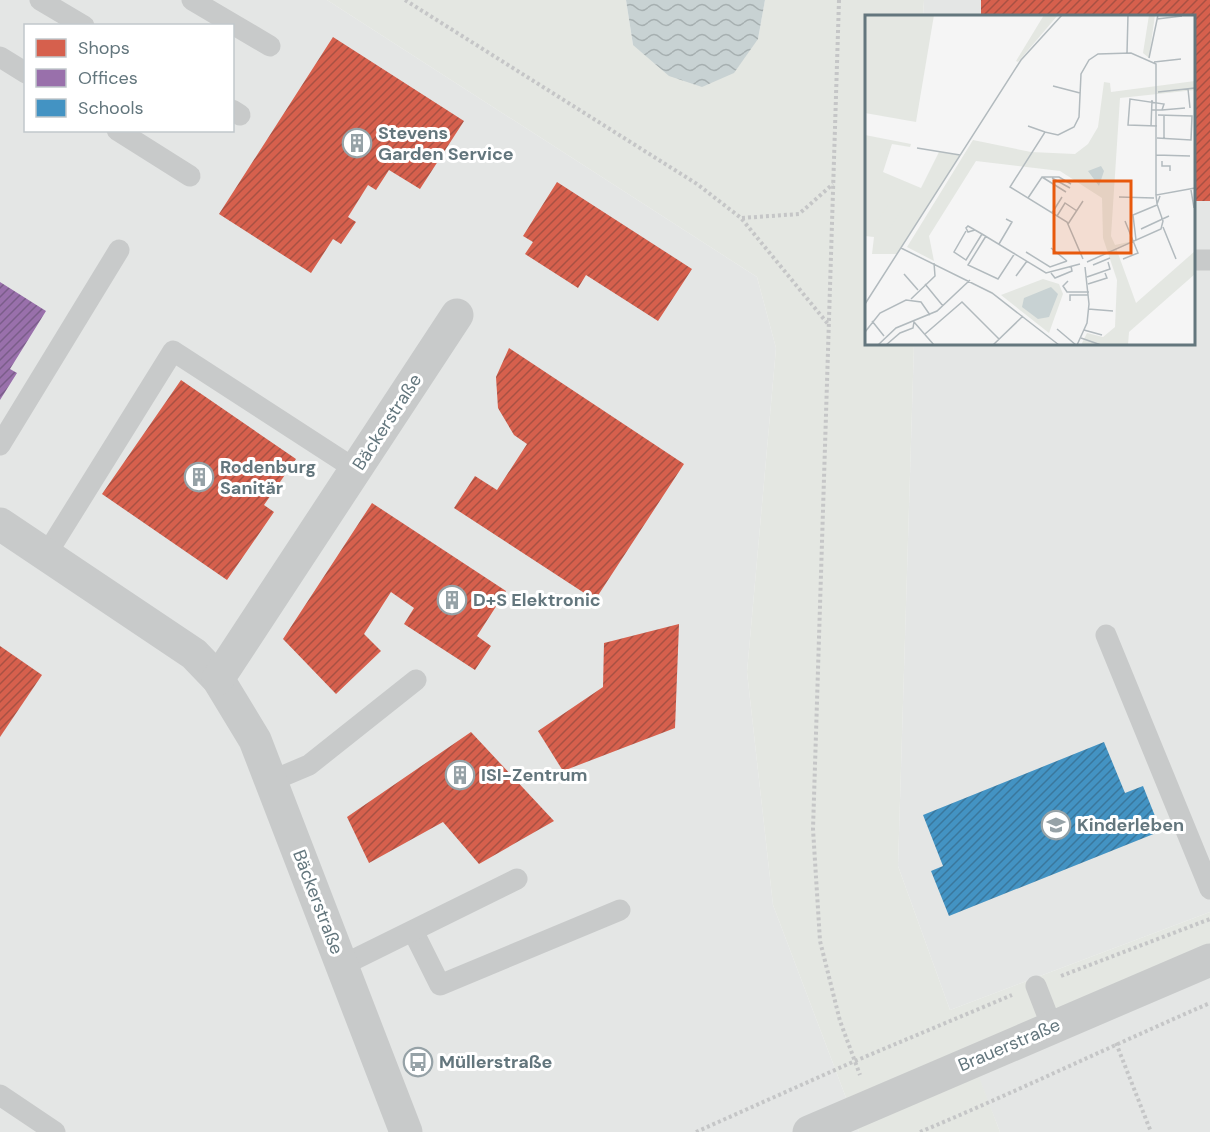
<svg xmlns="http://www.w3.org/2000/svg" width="1210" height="1132" viewBox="0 0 1210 1132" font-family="'DM Sans',sans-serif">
<defs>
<pattern id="water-waves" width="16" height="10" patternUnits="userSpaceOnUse" patternTransform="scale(1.5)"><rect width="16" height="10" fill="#c8d2d3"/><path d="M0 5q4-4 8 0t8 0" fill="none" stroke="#a6afb0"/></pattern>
<pattern id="shops-hatch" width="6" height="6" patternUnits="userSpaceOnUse" patternTransform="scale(1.5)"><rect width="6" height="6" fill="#d6604d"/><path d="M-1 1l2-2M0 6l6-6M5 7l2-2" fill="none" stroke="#a85143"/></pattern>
<pattern id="offices-hatch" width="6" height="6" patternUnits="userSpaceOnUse" patternTransform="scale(1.5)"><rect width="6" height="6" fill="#9970ab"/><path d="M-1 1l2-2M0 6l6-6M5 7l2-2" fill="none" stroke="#7a5d8a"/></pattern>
<pattern id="schools-hatch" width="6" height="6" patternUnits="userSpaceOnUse" patternTransform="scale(1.5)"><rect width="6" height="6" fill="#4393c3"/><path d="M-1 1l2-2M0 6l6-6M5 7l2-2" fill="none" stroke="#3a779c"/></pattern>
</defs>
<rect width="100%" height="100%" fill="#f5f5f5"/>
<g fill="#e4e6e5" fill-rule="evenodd">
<path d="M 0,0 L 327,0 L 757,277 L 776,348 L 747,672 L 773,905 L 859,1132 L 0,1132 ZM 26,26 L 232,26 L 232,130 L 26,130 Z"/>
<polygon points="924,0 1210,0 1210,912 950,1010 898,866 914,344 1194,344 1194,16 923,16"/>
<polygon points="1210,960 1210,1132 1000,1132 972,1061"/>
</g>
<polygon fill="#e4e7e2" points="327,0 626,0 633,45 758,39 765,0 924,0 923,16 866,16 866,344 914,344 898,866 950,1010 1210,912 1210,960 973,1061 1000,1132 859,1132 773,905 747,672 776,348 757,277"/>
<polygon fill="url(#water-waves)" points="626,0 765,0 758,39 734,73 702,87 669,76 633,45"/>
<g fill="url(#shops-hatch)">
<polygon points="981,0 1210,0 1210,201 1194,201 1194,16 981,16"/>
<polygon points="333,37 464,121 420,189 389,170 376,190 368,185 348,217 356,222 341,244 333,239 311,273 219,214"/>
<polygon points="557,182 692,269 658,321 586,275 578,288 525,254 533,242 523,236"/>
<polygon points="509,348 684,464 595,600 454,508 475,476 497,490 527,444 514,435 498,408 496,377"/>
<polygon points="181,380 296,459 264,505 274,512 227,580 102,494"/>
<polygon points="372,503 506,591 477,636 491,646 475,670 404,624 414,608 391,592 364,634 381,651 336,694 283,639"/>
<polygon points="679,624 675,728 563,771 538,731 603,687 604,643"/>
<polygon points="0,646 42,675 0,737"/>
<polygon points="471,732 554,821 479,864 443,822 369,863 347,817"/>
</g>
<polygon fill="url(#offices-hatch)" points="0,282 46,311 10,369 17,373 0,400"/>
<polygon fill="url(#schools-hatch)" points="1104,742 1125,793 1143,786 1161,831 949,916 931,871 943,866 923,815"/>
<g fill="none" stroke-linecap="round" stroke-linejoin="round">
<g stroke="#c5c6c7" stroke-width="4" stroke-dasharray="3 3" stroke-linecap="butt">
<polyline points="405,0 697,184 741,218 828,324"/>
<polyline points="839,0 813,829 820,941 840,1021 860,1075"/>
<polyline points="742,218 799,214 833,184"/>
<polyline points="1061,976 1210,919"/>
<polyline points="1116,1043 1151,1132"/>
<polyline points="696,1132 855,1061 1012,995"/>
<path d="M 920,1132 C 1018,1091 1113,1045 1210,1003"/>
</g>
<g stroke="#c8caca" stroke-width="21">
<polyline points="40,0 84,26"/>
<polyline points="192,0 270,46"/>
<polyline points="0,57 26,73"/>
<polyline points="232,110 240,115"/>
<polyline points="117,130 190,176"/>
<polyline points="1194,260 1210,260"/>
<polyline points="0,445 119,250"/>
<polyline points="46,555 173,351 355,469"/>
<polyline points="1106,635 1210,889"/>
<polyline points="271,781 309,765 416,680"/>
<polyline points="413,931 440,985 620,910"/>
<polyline points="343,965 517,879"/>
<polyline points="1036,986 1052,1027"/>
<polyline points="0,1095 55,1132"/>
</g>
<g stroke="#c8caca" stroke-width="33">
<polyline points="0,524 194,654 218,679 255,740 406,1132"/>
<polyline points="218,679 457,315"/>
<polyline points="809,1132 1210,960"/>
</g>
</g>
<defs>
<g id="building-ring" transform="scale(1.5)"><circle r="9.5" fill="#fff" stroke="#96a2a7" stroke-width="1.5"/><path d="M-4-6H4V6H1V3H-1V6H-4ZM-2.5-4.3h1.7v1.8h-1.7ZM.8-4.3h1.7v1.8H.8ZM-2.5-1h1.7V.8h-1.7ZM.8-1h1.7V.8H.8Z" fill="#96a2a7"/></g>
<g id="school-ring" transform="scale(1.5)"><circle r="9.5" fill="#fff" stroke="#96a2a7" stroke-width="1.5"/><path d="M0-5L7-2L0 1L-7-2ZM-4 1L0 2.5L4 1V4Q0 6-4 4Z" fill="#96a2a7"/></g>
<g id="bus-ring" transform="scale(1.5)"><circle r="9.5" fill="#fff" stroke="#96a2a7" stroke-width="1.5"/><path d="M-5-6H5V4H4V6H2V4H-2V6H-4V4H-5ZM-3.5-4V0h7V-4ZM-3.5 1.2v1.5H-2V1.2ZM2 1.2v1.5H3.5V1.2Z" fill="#96a2a7"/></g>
</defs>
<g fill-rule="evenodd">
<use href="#building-ring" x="357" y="143"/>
<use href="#building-ring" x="199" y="477"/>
<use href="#building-ring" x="452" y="600"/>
<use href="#building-ring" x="460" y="775"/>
<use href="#school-ring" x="1056" y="825"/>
<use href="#bus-ring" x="418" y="1062"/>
</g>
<g text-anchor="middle" stroke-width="6" stroke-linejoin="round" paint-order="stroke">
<g font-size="18" font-weight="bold" fill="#63767d" stroke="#fff" text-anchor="start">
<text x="378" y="139">Stevens<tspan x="378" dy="21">Garden Service</tspan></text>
<text x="220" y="473">Rodenburg<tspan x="220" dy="21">Sanitär</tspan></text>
<text x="473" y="606">D+S Elektronic</text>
<text x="481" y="781">ISI-Zentrum</text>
<text x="1077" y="831">Kinderleben</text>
<text x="439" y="1068">Müllerstraße</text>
</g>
<g font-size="18" fill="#63767d" stroke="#fff">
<text transform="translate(387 422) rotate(-57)" y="6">Bäckerstraße</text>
<text transform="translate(318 902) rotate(69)" y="6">Bäckerstraße</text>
<text transform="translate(1009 1045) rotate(-23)" y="6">Brauerstraße</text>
</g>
</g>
<g transform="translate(865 15)">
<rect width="330" height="330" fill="#f5f5f5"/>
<path d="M 179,0 L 193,0 L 153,47 L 151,46 ZM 284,0 L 290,0 L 284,43 L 278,38 ZM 330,66 L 330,75 L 255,83 L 246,221 L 250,230 L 268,226 L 251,233 L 271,288 L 330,236 L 330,259 L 264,317 L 263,330 L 216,330 L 222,318 L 238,322 L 250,312 L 252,265 L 238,223 L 237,183 L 195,156 L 111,146 L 64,221 L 69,246 L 42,232 L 108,125 L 166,137 L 210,139 L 223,129 L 233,112 L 239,67 L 245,68 L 246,77 ZM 178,264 L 194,269 L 198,279 L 184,318 L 136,280 Z" fill="#e4e7e2"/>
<path d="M 0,0 L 69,0 L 51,107 L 0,98 ZM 0,120 L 46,129 L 45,132 L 27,129 L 18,157 L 56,173 L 74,137 L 95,140 L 32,239 L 7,239 L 9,222 L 0,221 Z" fill="#e4e7e2"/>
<path d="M 26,186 L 38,193 L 24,214 L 12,206 Z" fill="#e4e7e2"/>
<path d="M 236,151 L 239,156 L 234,171 L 223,156 ZM 186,272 L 193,279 L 184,302 L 173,304 L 157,292 L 159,283 Z" fill="#c8d2d3"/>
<path fill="none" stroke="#b2babe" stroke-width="1.5" d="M 292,4 L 317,1M 262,38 L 263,0M 284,43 L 293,0M 289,47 L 316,44M 188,71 L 215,78M 323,74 L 325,93M 293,77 L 330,73M 286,95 L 297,95 L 299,89 L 265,84 L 263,110 L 292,111M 297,95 L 320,93M 163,111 L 180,117M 286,111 L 287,85M 292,123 L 326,125 L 327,101 L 293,100M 299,123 L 299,101M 52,133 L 95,140M 291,140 L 325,141M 297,146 L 297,151 L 305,151 L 305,156M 177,162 L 201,177M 187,163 L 205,173M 326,175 L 329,193M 295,181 L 292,189 L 291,180 L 330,173M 254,182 L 289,183M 163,183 L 177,162 L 194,162 L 206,169M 187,198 L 197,182M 192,201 L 200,188 L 212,196M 203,209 L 218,186M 298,212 L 311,244M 276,214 L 304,201M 110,215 L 103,217 L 101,213 L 103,211 L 117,219 L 181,258 L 215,249M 101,216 L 89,237 L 101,245 L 117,219M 121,221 L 103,250 L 133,264 L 150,238M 271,225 L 268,200 L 292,190M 134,229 L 147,207 L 141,204M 36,233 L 127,278 L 194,330M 186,233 L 202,246M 161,237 L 185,252 L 202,246M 218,244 L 202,207 L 145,172 L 180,117 L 193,120 L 209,112 L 214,102 L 216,59 L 224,45 L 233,39 L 266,38 L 291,49 L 291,180M 258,244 L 273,238 L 260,206M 222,247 L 296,214 L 298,206 L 292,189M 228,250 L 245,243M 186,258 L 190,263 L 207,256 L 206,251M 39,259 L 53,275M 151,261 L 162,246M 222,262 L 245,254 L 243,247M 203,266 L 198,271 L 202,277 L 224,277M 60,269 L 78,291M 223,269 L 242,263 L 240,258M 46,284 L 70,261 L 69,248M 205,286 L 205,280 L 223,280M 0,289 L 156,45 L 197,0M 223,294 L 248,296M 7,306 L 19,321M 192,314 L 211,330M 219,315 L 237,320M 0,317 L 15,298 L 41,285 L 56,287 L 65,300M 60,319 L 97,287 L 134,324M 216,323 L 236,330M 13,330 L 31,313 L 72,296 L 105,265M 21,330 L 35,318 L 48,313 L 49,307 L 69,330M 128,330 L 158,301M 212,330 L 222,308 L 224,289 L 220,252"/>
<path fill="#e8590c" fill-opacity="0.15" stroke="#e8590c" stroke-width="3" d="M 189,166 L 266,166 L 266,238 L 189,238 Z"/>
<rect width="330" height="330" fill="none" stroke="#63767d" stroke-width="3"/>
</g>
<rect x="24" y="24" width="210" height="108" fill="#ffffff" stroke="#c1c8cb" stroke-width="1.5"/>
<rect x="36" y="39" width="30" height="18" fill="#d6604d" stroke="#c1c8cb" stroke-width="1.5"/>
<text x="78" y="54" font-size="18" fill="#63767d">Shops</text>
<rect x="36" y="69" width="30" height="18" fill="#9970ab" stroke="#c1c8cb" stroke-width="1.5"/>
<text x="78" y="84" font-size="18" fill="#63767d">Offices</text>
<rect x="36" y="99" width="30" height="18" fill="#4393c3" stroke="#c1c8cb" stroke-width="1.5"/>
<text x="78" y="114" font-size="18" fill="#63767d">Schools</text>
</svg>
